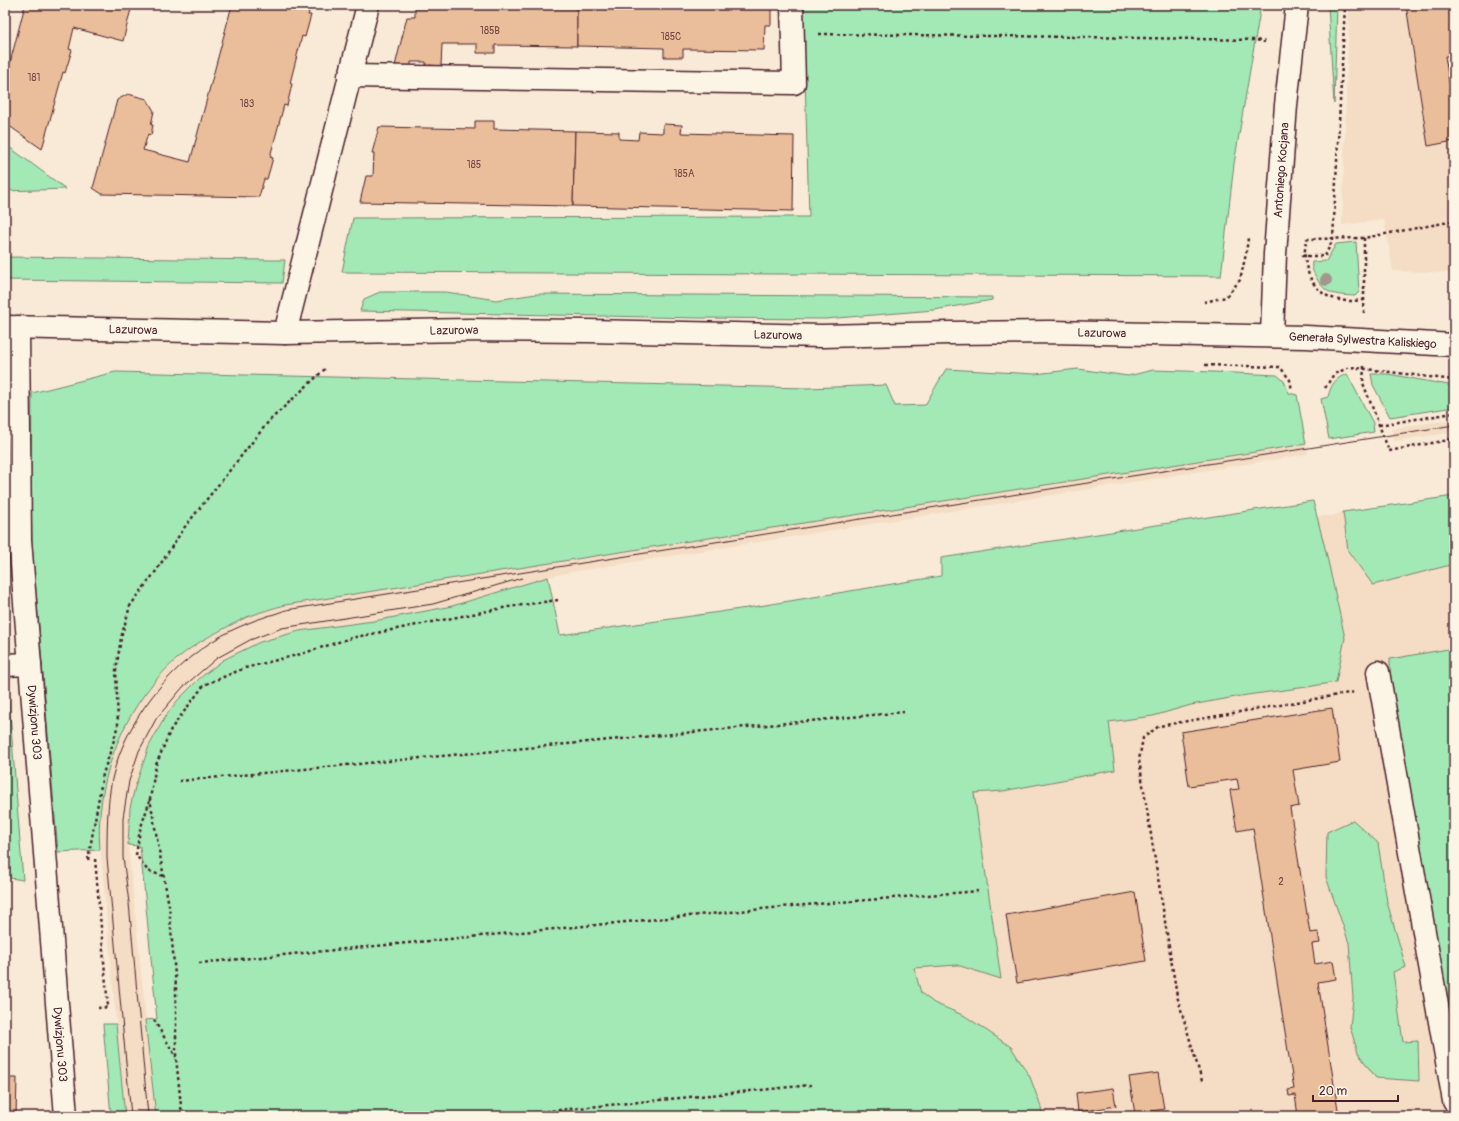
<svg xmlns="http://www.w3.org/2000/svg" width="1459" height="1121" viewBox="0 0 1459 1121" font-family="Pangolin,sans-serif">
<rect width="100%" height="100%" fill="#f8ead6"/>
<filter id="ink" filterUnits="userSpaceOnUse"><feTurbulence type="fractalNoise" baseFrequency=".025" numOctaves="2"/><feDisplacementMap in="SourceGraphic" scale="8" xChannelSelector="R" yChannelSelector="G"/><feConvolveMatrix kernelMatrix="1 2 1 2 8 2 1 2 1" color-interpolation-filters="sRGB"/></filter>
<g filter="url(#ink)">
<g fill="#f4ddc4">
<polygon points="1349,5 1454,5 1454,273 1393,271 1384,220 1342,225"/>
<polygon points="1454,419 1454,432 1394,441 1391,429"/>
<polygon points="1306,444 1308,454 571,572 548,577 452,606 374,621 299,631 260,642 223,660 200,678 177,701 165,717 149,746 141,766 130,808 128,845 156,1116 125,1116 100,845 99,818 103,788 109,765 117,742 134,709 150,687 169,667 191,648 204,640 252,615 285,605 772,528"/>
<polygon points="1454,496 1454,1116 832,1116 880,969 957,965 1001,978 973,793 1286,524 1321,516 1331,516 1343,512"/>
</g>
<g fill="#a3e9b5" stroke="#768470">
<polygon points="803,5 1261,5 1234,164 1221,276 342,272 353,218 809,217"/>
<polygon points="1328,5 1337,5 1334,104"/>
<polygon points="5,144 66,189 5,191"/>
<path d="M 1356,242 L 1359,292 L 1355,296 C 1336,295 1325,295 1316,277 C 1313,272 1311,268 1312,262 L 1326,261 L 1336,244 Z"/>
<polygon points="5,257 271,260 285,260 282,283 5,280"/>
<polygon points="380,292 446,292 496,300 536,294 992,297 992,300 934,310 825,319 699,318 360,311 364,299"/>
<path d="M 946,369 L 1035,374 L 1078,369 L 1128,376 L 1153,370 L 1213,372 L 1277,375 L 1284,381 L 1289,393 L 1297,395 L 1306,444 L 772,528 L 285,605 C 274,608 263,611 253,615 C 245,617 238,622 231,625 C 218,632 203,639 191,648 C 129,692 94,774 100,850 L 58,852 L 32,544 L 31,491 L 32,393 L 115,372 L 807,388 L 886,385 L 895,406 L 925,405 Z"/>
<path d="M 1347,374 L 1373,423 L 1374,432 L 1329,439 L 1321,399 L 1328,397 C 1331,385 1335,378 1347,374 Z"/>
<polygon points="1371,374 1388,374 1454,386 1454,407 1390,417 1373,385"/>
<polygon points="1454,496 1454,564 1373,585 1348,551 1343,512"/>
<polygon points="1313,501 1326,552 1345,638 1336,682 1307,687 1247,695 1191,705 1153,716 1109,722 1115,770 1003,791 974,793 1001,979 957,965 914,968 921,993 934,1003 965,1016 1011,1047 1030,1077 1041,1107 1042,1116 156,1116 145,1020 157,1019 140,846 128,845 130,808 135,787 149,746 165,717 177,701 200,678 223,660 260,642 299,631 374,621 452,606 548,577 560,635 747,608 941,576 941,558"/>
<polygon points="1454,648 1454,1055 1390,671 1390,659"/>
<polygon points="5,686 8,688 23,880 10,878 5,810"/>
<polygon points="1353,820 1378,843 1387,902 1406,967 1393,972 1403,1042 1418,1041 1419,1081 1376,1078 1358,1053 1350,1027 1353,998 1349,943 1326,877 1327,832"/>
<polygon points="103,1024 116,1024 125,1116 111,1116"/>
</g>
<g fill="#eabe9a" stroke="#4a1f2b">
<polygon points="25,5 132,5 123,41 74,28 69,49 72,50 65,73 63,72 42,149 5,123 5,82"/>
<polygon points="232,5 311,5 308,15 311,15 305,37 302,36 290,83 292,84 287,106 284,105 270,157 273,158 267,179 264,179 259,197 102,194 93,188 117,100 128,94 147,99 154,111 151,125 153,125 151,135 148,134 143,150 190,162"/>
<polygon points="415,5 577,5 577,46 495,45 495,53 477,53 477,44 442,44 441,66 429,65 429,66 426,66 426,62 411,62 411,66 395,66 407,17 415,17"/>
<polygon points="577,5 771,5 771,25 765,25 764,50 683,49 683,57 664,57 664,48 577,46"/>
<polygon points="1406,5 1454,5 1454,55 1445,56 1453,107 1454,107 1454,141 1428,146"/>
<polygon points="475,121 494,121 494,129 575,131 573,206 360,202 366,176 373,176 374,153 372,153 379,127 475,129"/>
<polygon points="663,124 682,125 681,133 794,136 793,211 573,206 575,131 619,132 619,139 638,140 639,132 663,133"/>
<polygon points="1332,708 1340,762 1293,770 1299,806 1290,808 1310,933 1318,932 1320,943 1312,944 1315,964 1333,961 1336,979 1318,982 1339,1116 1298,1116 1295,1095 1289,1096 1288,1090 1294,1089 1253,828 1237,831 1230,790 1239,789 1237,779 1189,786 1181,732"/>
<polygon points="1135,892 1146,961 1017,983 1006,915"/>
<polygon points="1158,1073 1164,1109 1135,1114 1129,1077"/>
<polygon points="5,1078 17,1078 16,1116 5,1116"/>
<polygon points="1113,1088 1116,1106 1078,1112 1076,1093"/>
</g>
<g fill="none" stroke-linecap="round" stroke-linejoin="round">
<g stroke="#4a1f2b" stroke-width="25">
<g id="minor">
<polyline points="349,76 794,83 792,5"/>
<path id="s1" d="M 5,327 L 285,333 L 469,330 L 588,331 L 822,336 L 950,333 L 1050,332 L 1306,337 L 1454,345"/>
<path id="s2" d="M 18,327 L 20,540 L 66,1116"/>
<polyline points="285,333 368,5"/>
<path id="s3" d="M 1272,336 L 1275,254 L 1286,105 L 1297,5"/>
<polyline points="5,665 30,664"/>
<polyline points="1378,672 1454,1101"/>
</g>
</g>
<g stroke="#4a1f2b" stroke-width="2.5" stroke-dasharray="3 3" stroke-linecap="butt">
<polyline points="819,34 1083,37 1256,40 1265,42"/>
<polyline points="1364,238 1364,315"/>
<polyline points="1301,256 1325,256 1333,239 1345,5"/>
<path d="M 1364,300 C 1354,301 1345,302 1336,299 C 1317,295 1306,276 1305,257 C 1304,251 1306,245 1307,239 L 1364,238 L 1454,221"/>
<polyline points="1204,302 1226,297 1240,280 1246,254 1248,238"/>
<polyline points="1205,365 1280,367 1290,380 1292,390"/>
<polyline points="1364,366 1363,383 1389,451 1454,439"/>
<polyline points="1325,388 1334,374 1350,367 1454,380"/>
<polyline points="1379,425 1454,413"/>
<polyline points="179,781 904,712"/>
<polyline points="150,800 140,830 136,855 148,871 163,876"/>
<polyline points="95,859 108,1007 98,1008"/>
<polyline points="88,860 103,774 114,740 118,724 116,670 121,638 130,606 156,571 184,528 269,421 325,369"/>
<polyline points="199,963 793,906 978,891"/>
<polyline points="154,1020 176,1057"/>
<polyline points="1202,1081 1177,996 1139,760 1143,738 1159,726 1355,692"/>
<polyline points="182,1116 176,1057 176,987 169,906 150,799 156,765 171,729 204,685 245,668 301,654 351,638 508,607 558,600"/>
<polyline points="498,1116 811,1085"/>
</g>
<use href="#minor" stroke="#fcf5e5" stroke-width="22"/>
<g stroke="#4a1f2b" stroke-width="1">
<path d="M 131,1116 L 107,858 C 107,831 107,805 112,779 C 127,712 183,649 246,624 C 259,618 273,615 286,610 L 1454,425"/>
<polyline points="148,1116 129,903 123,857 123,818 129,781 139,751 156,719 183,687 217,658 250,640 282,628 433,604 522,578"/>
</g>
</g>
<circle fill="#a4968b" cx="1326" cy="280" r="6"/>
</g>
<g text-anchor="middle" stroke-width="3" stroke-linejoin="round" paint-order="stroke">
<g font-size="10" fill="#724747">
<text x="490" y="34">185B</text>
<text x="671" y="40">185C</text>
<text x="34" y="81">181</text>
<text x="247" y="107">183</text>
<text x="474" y="168">185</text>
<text x="684" y="177">185A</text>
<text x="1281" y="885">2</text>
</g>
<g font-size="12" fill="#4a1f2b" stroke="#fcf5e5">
<text dy="4" stroke="none"><textPath href="#s3" startOffset="166">Antoniego Kocjana</textPath></text>
<text dy="4" stroke="none"><textPath href="#s1" startOffset="128">Lazurowa</textPath></text>
<text dy="4" stroke="none"><textPath href="#s1" startOffset="449">Lazurowa</textPath></text>
<text dy="4" stroke="none"><textPath href="#s1" startOffset="1097">Lazurowa</textPath></text>
<text dy="4" stroke="none"><textPath href="#s1" startOffset="773">Lazurowa</textPath></text>
<text dy="4" stroke="none"><textPath href="#s1" startOffset="1358">Generała Sylwestra Kaliskiego</textPath></text>
<text dy="4" stroke="none"><textPath href="#s2" startOffset="396">Dywizjonu 303</textPath></text>
<text dy="4" stroke="none"><textPath href="#s2" startOffset="719">Dywizjonu 303</textPath></text>
</g>
</g>
<rect width="1459" height="1121" fill="none" stroke="#fcf5e5" stroke-width="20"/>
<rect x="10" y="10" width="1439" height="1101" fill="none" stroke="#4a1f2b" stroke-width="1.5" filter="url(#ink)"/>
<path d="M1313 1095v6h85v-6" fill="none" stroke="#4a1f2b" stroke-width="2"/>
<text x="1319" y="1095" font-size="12" fill="#4a1f2b" stroke="#fcf5e5" stroke-width="3" paint-order="stroke">20 m</text>
</svg>
